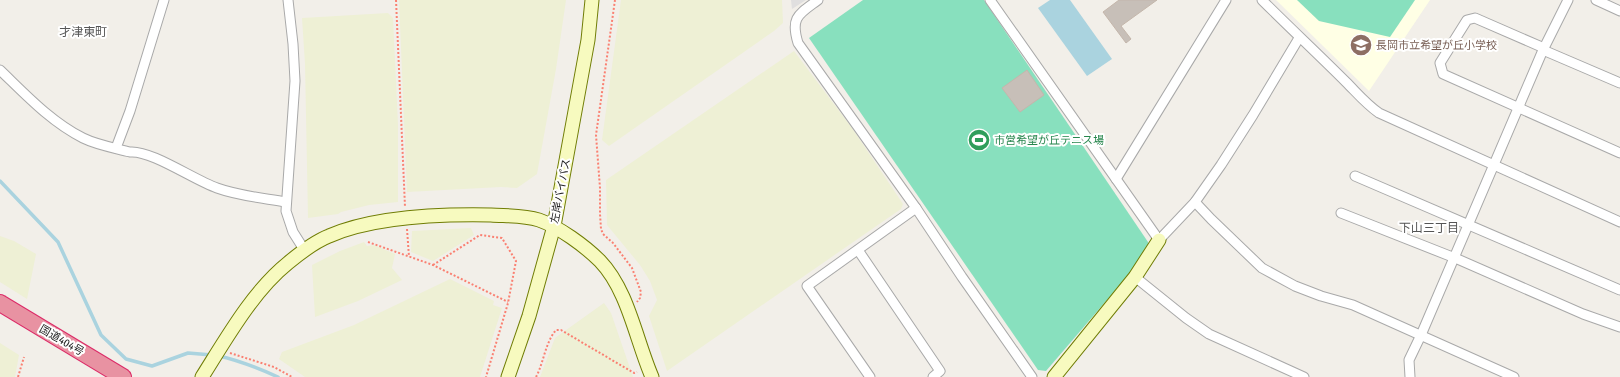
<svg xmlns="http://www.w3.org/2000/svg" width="1620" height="377" viewBox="0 0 1620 377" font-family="'Fira Sans Condensed','Noto Sans JP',sans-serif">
<rect width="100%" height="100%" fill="#f2efe9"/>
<polygon fill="#e0dfdf" points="791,0 806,0 792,9"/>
<polygon fill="#ffffe5" points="1276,0 1430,0 1369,91"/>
<g fill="#eef0d5">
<polygon points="399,0 566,0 556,69 537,174 517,188 501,187 407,192"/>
<polygon points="621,0 782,0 783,23 774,31 609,146 602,140"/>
<polygon points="388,13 393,18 398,124 398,202 369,205 341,212 338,214 308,218 305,64 302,18"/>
<polygon points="794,51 852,128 897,195 903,204 901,209 667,371 649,316 657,300 650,281 640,265 607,225 606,180"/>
<polygon points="471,228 474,235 433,261 411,252 412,231"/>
<polygon points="0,236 14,241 36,254 27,299 0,282"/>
<polygon points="364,242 367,246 374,245 395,254 392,268 402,280 358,301 315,317 312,265 340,251"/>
<polygon points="450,279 494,301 493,305 502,308 480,377 305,377 279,359 282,352 354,325"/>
<polygon points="604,303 611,313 633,377 540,377 555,338"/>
<polygon points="0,343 19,355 15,377 0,377"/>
</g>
<g fill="#88e0be">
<polygon points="863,0 984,0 1148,242 1149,251 1046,371 1038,370 809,38"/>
<polygon points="1297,0 1415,0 1390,37 1319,21"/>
</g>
<polygon fill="#aad3df" points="1050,0 1070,0 1112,59 1087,76 1038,8"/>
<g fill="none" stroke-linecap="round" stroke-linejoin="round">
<g stroke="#aad3df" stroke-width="3.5">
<polyline points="0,181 58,242 101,335 126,359 152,366 188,353 212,355"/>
<path d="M 218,356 C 239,360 258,368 278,377"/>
</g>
</g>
<g fill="#c7bfb8" stroke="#c4b6ab">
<polygon points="1119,0 1157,0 1121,26 1131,39 1126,43 1103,12"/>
<polygon points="1027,70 1044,95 1020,112 1002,88"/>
</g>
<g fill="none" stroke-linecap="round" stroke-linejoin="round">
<g stroke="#a9a9a9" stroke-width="11">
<g id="street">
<polyline points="288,0 293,44 295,81 286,211 293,232 305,251"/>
<path d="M 818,0 C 799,14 790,17 798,43 L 916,208 L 962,277 L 1032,377"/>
<polyline points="990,0 1159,240 1195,202 1221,165 1253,115 1299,38"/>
<path d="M 1262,0 C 1290,28 1318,54 1346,82 C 1357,93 1366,104 1379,113 L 1620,222"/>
<polyline points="1596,0 1620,11"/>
<polyline points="1544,48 1475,18 1467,20 1440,63 1443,74 1620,153"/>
<polyline points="1543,50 1620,83"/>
<path d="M 0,70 C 25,94 51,122 83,138 C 97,145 115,148 130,152 C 151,150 194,180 217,188 C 239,196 263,198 286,202"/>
<polyline points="116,148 130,111 164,0"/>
<polyline points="1355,176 1620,290"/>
<polyline points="1116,179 1226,0"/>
<polyline points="1195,202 1211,219 1262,268 1295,286 1321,296 1353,305 1514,377"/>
<polyline points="1341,213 1455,258 1583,314 1620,327"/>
<polyline points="858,250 940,371 933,377"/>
<polyline points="1135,277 1186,318 1209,334 1304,377"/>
<polyline points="870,377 807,286 916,208"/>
<polyline points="1410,377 1409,360 1421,335 1543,50 1568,0"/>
</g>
</g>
<g stroke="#707d05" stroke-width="15">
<g id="secondary">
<path d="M 202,377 C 226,339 253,291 288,263 C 300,253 314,242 329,236 C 375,216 440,214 491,215 C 507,216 524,215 539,220 C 559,227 585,246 600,261 C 628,290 636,340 652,377"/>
<polyline points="508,377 529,316 554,226 588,40 592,0"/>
<polyline points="1054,377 1135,277 1159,240"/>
</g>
</g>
<g stroke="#dc2a67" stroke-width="18">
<polyline id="highway" points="0,303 123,377"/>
</g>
<g stroke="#fa8072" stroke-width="2" stroke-dasharray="2 2" stroke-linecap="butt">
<polyline points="396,0 405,207"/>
<polyline points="615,0 596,135 600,188 600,214 601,229 603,234 613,243 632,268 641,292 640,298 637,302"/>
<polyline points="407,229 409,257"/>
<polyline points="368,242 433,265 508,302"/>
<polyline points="433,265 480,235 502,238 516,261 508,303 486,377"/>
<polyline points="230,353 274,367 292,377"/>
<polyline points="18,377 24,357"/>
<path d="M 536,377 C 544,362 545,343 556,330 L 561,330 L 634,373 L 637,372"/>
</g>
<use href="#street" stroke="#fff" stroke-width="9"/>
<use href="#secondary" stroke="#f7fabf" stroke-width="13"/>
<use href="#highway" stroke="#e892a2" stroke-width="16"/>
</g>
<defs>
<g id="school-disc" transform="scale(1.15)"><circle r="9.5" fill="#8d6e63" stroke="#fff"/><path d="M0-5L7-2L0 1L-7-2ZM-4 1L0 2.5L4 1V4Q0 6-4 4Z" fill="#fff"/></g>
<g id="stadium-disc" transform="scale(1.15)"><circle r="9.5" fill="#2e9e5b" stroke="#fff"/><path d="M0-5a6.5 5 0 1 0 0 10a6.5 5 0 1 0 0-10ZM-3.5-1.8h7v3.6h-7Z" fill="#fff"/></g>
</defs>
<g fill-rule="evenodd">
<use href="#school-disc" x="1361" y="45"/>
<use href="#stadium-disc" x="979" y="140"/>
</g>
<g text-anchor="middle" stroke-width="4" stroke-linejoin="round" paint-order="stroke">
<g font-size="11" fill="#785e54" stroke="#fff" text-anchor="start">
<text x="1376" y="49">長岡市立希望が丘小学校</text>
</g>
<g font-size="11" fill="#27864d" stroke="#fff" text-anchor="start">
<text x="994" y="144">市営希望が丘テニス場</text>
</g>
<g font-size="11" fill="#222" stroke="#fff">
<text transform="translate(560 191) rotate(-79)" y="4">左岸バイパス</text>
<text transform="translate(62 340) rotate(30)" y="4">国道404号</text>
</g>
<g font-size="12" fill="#555" stroke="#fff">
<text x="83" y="36">才津東町</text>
<text x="1429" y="232">下山三丁目</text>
</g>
</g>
</svg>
